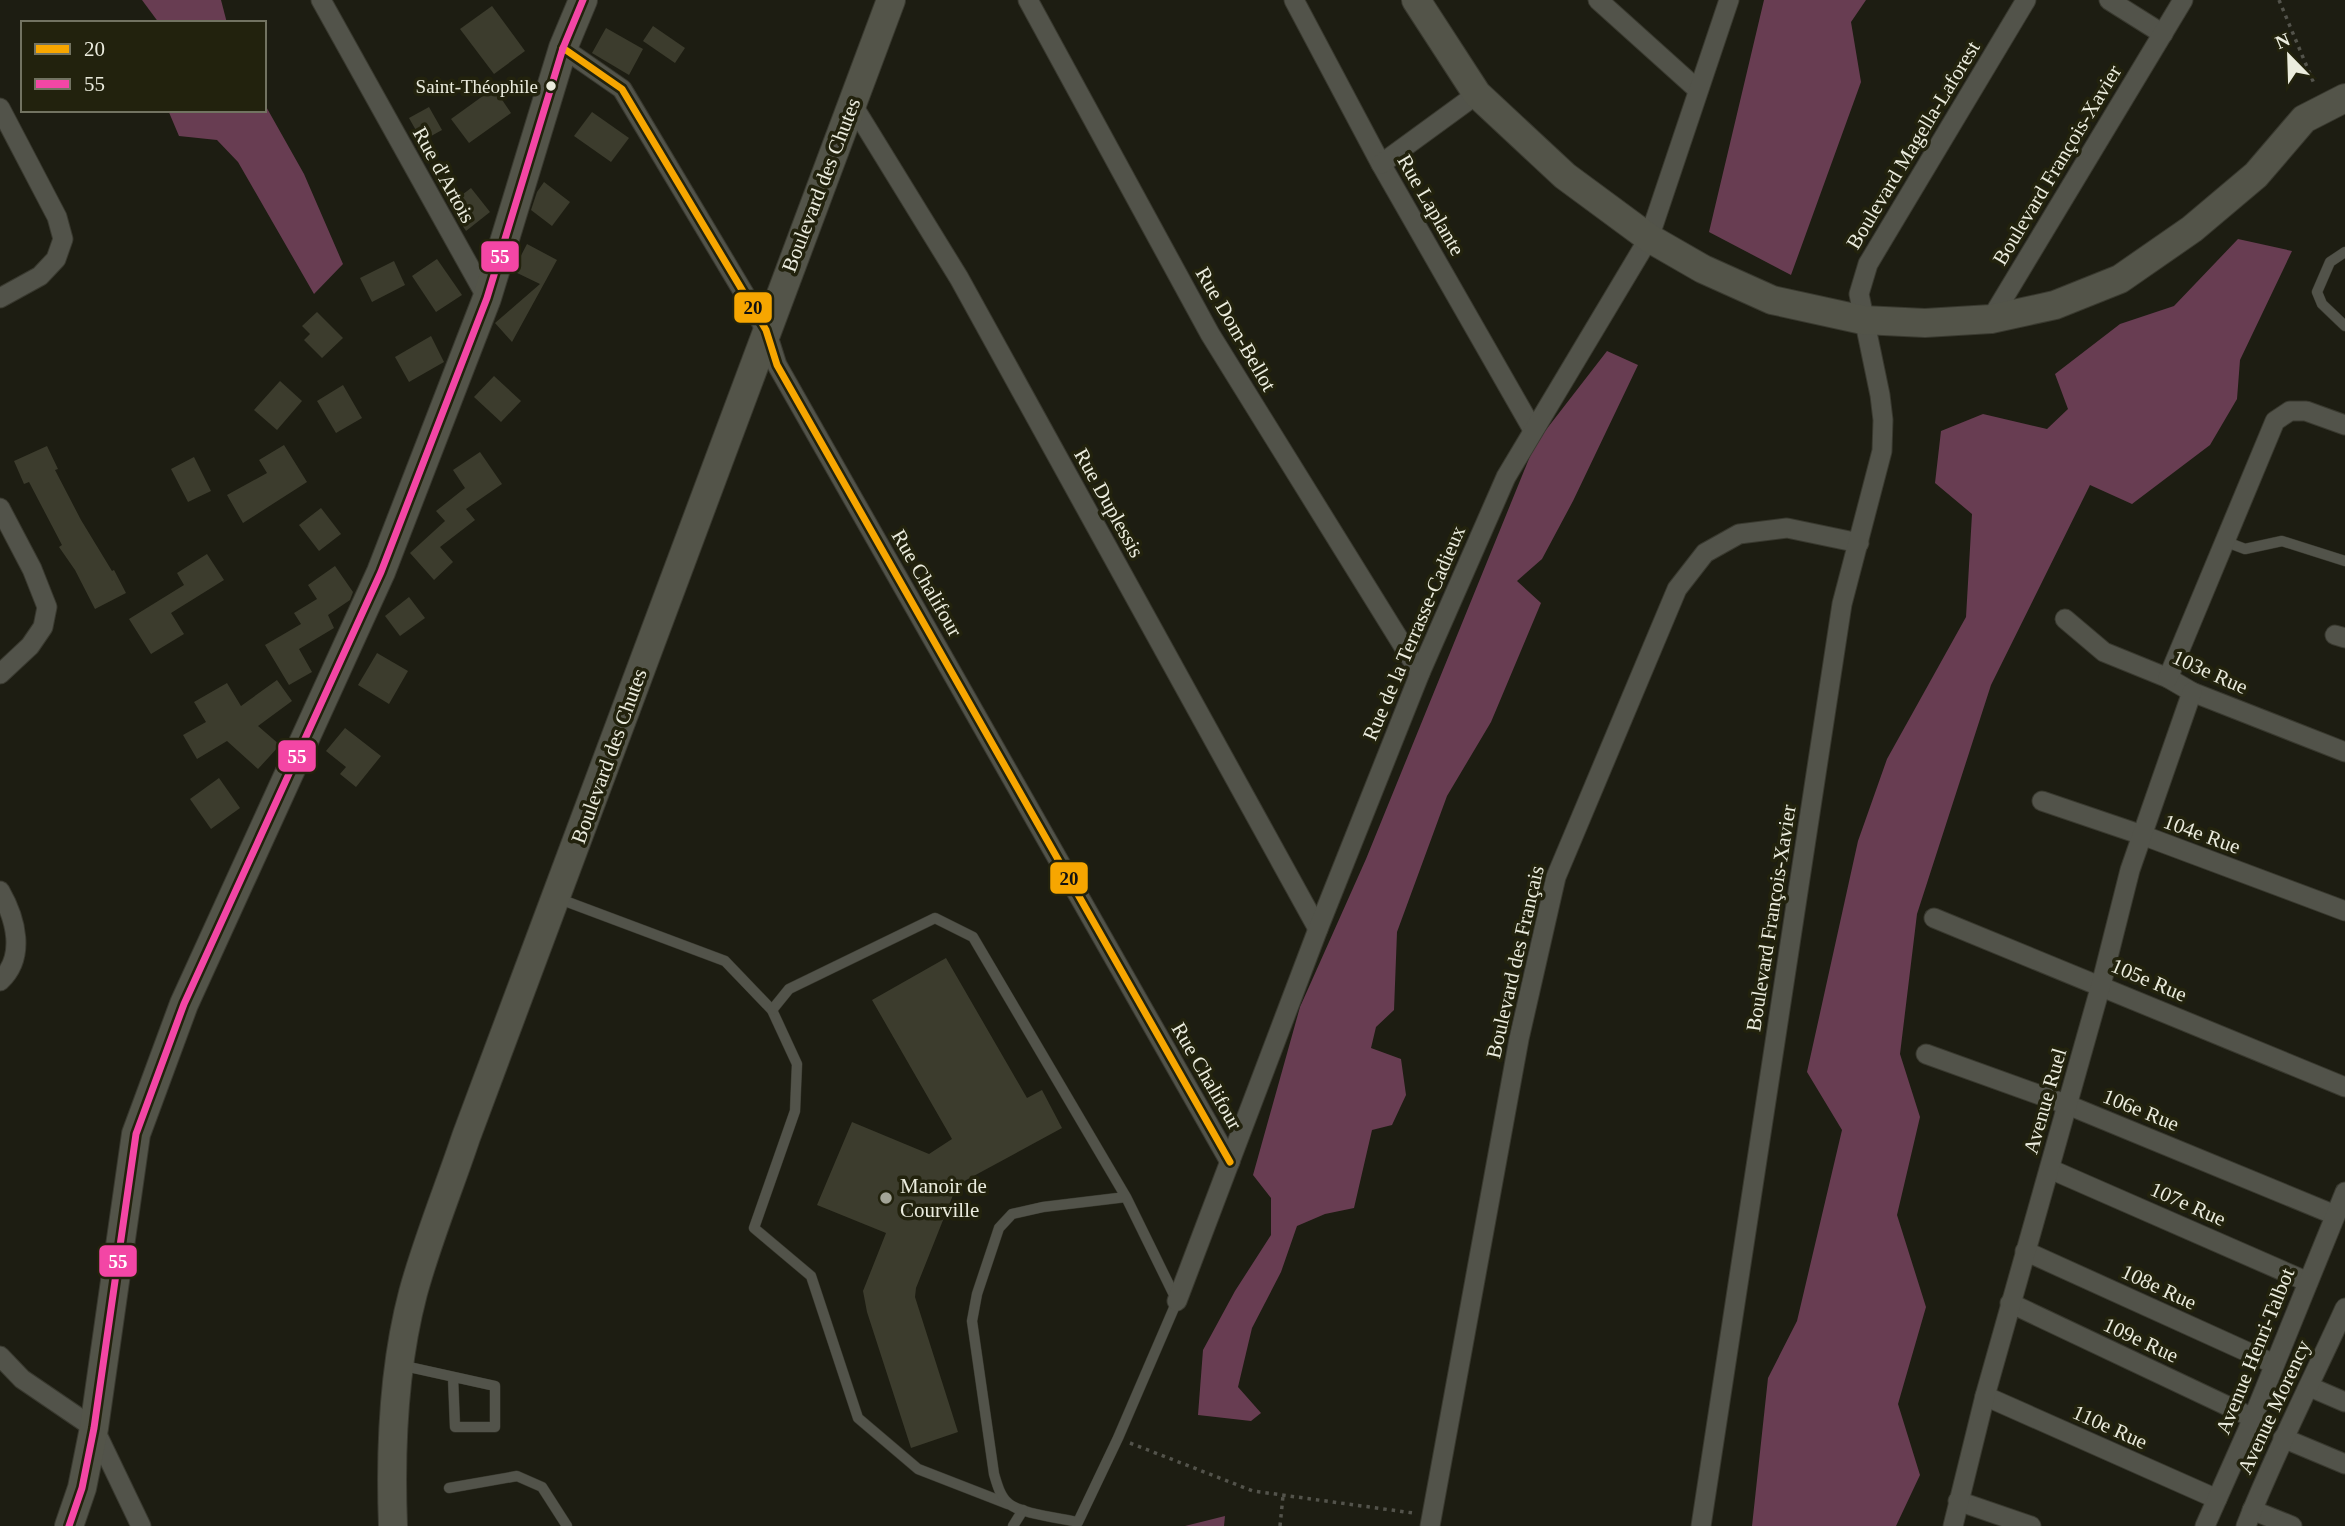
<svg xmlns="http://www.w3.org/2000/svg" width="2345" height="1526" viewBox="0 0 2345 1526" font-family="Georgia,serif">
<rect width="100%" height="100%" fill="#1d1d12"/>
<g fill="#683d52">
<polygon points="142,0 221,0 227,23 159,23"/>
<polygon points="1764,0 1866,0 1851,22 1861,82 1791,275 1709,232"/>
<polygon points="264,103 304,174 343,264 314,294 238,162 217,140 179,136 168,110 264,110"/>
<polygon points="2238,239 2292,251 2240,360 2237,399 2210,445 2132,504 2090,485 1991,685 1917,914 1900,1054 1920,1117 1897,1215 1926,1307 1898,1404 1920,1475 1896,1526 1752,1526 1768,1378 1797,1321 1842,1130 1807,1072 1858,841 1887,759 1966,617 1972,514 1935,483 1941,431 1983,414 2047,429 2068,409 2055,374 2120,324 2174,306"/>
<polygon points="1607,351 1638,365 1573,501 1542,559 1517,581 1541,603 1491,722 1447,796 1397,932 1394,1010 1376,1027 1371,1048 1401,1059 1406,1095 1392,1125 1372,1130 1354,1208 1325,1214 1297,1226 1281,1272 1252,1328 1238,1387 1261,1413 1251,1421 1198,1415 1203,1350 1235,1291 1271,1235 1271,1198 1253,1175 1300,1007 1366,859 1535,444"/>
<polygon points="1225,1516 1224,1526 1185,1526"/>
</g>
<g fill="#3c3c2d">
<polygon points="492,6 525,51 494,74 460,29"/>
<polygon points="653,26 685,48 675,63 643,41"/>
<polygon points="606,28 643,49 629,75 592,53"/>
<polygon points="494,88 511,113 469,143 451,119"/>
<polygon points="429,107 442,130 422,141 409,118"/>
<polygon points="592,112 629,138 611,162 574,136"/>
<polygon points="544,182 570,202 552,226 531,210 537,192"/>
<polygon points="471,188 490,212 466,231 449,205"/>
<polygon points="527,244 557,260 512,342 495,323 540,284 513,271"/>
<polygon points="437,259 462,295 436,312 412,276"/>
<polygon points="394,261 405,285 372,302 360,278"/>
<polygon points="317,312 343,338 322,358 304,340 310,334 302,326"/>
<polygon points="431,336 444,362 409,382 395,357"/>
<polygon points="494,376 521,401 501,422 474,397"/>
<polygon points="280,381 302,401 277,430 254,410"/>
<polygon points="343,385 362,418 336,433 317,401"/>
<polygon points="284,445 307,482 243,523 227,495 267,473 259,460"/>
<polygon points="47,446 58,469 55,470 81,520 112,571 114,570 126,593 95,609 75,570 59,547 62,545 29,482 24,484 14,461"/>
<polygon points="480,452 502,484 466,509 475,520 440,547 453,562 434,580 410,553 445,521 436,511 465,488 453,470"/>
<polygon points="194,457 211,491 188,502 171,469"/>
<polygon points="321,508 341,534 319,551 299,525"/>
<polygon points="207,554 224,580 171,613 184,634 151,654 129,619 184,585 177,573"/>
<polygon points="335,566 353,592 350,600 328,615 334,628 299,649 312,672 289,685 265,645 301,624 294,613 317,599 308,585"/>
<polygon points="409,597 425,618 400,636 385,616"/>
<polygon points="377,653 408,671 389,704 358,685"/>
<polygon points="277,680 292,701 258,726 280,745 258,769 227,741 197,759 183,735 206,722 194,702 227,683 241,706"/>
<polygon points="345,728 381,756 356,787 340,774 346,767 326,751"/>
<polygon points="219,778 240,808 211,829 190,799"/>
<polygon points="946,958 1027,1098 1042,1090 1062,1128 957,1185 916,1288 915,1297 958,1432 911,1448 867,1312 863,1291 886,1233 817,1205 852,1122 929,1154 952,1139 872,1000"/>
</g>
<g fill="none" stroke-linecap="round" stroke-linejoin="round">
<g stroke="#39392f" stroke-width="11">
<g id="lane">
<polyline points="2345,252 2330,262 2317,292 2322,304 2345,326"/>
<polyline points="2224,541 2245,549 2282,541 2345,561"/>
<polyline points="557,898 725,961 772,1010 797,1064 795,1111 754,1228 811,1276 858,1418 918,1469 1008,1504"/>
<path d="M 772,1010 L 789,989 L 935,918 L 973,937 L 1126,1197 L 1177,1301 L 1118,1438 L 1078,1522 C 1061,1518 1020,1514 1008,1503 C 1000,1496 997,1484 994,1474 L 972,1321 L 977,1294 L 999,1228 L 1012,1214 L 1043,1207 L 1126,1197"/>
<polyline points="400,1365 495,1386 495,1427 455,1427 453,1377"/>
<polyline points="449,1488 517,1476 542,1487 567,1526"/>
<polyline points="1013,1526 1023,1510"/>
</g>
</g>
<g stroke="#39392f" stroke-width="21">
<g id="street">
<polyline points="321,0 487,298"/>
<polyline points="1028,0 1210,334 1420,673"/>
<polyline points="1294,0 1381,164 1533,430"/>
<polyline points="1598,0 1698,90"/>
<polyline points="2109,0 2163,34"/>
<polyline points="563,48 622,89 766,330 777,365 1230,1162"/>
<polyline points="852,104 959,278 1318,929"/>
<polyline points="0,108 57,217 63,239 56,259 40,276 0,298"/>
<polyline points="1381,164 1477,94"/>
<polyline points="1991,319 2183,0"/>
<polyline points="0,508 32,569 47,607 43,627 30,646 0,674"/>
<polyline points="2065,619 2104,652 2168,678 2192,692 2345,752"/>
<polyline points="2335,635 2345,638"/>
<polyline points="2168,678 2275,421 2290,411 2306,411 2345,425"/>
<polyline points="2042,801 2142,835 2345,911"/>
<path d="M 0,891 C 16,919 26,957 0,981"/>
<polyline points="1934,918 2345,1087"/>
<polyline points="1926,1054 2068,1105 2335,1215"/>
<polyline points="2050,1169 2308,1282"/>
<polyline points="2025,1251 2274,1364"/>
<polyline points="1177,1301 1318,929 1420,673 1506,477 1649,238 1729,0"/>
<polyline points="2010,1303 2253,1418"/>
<polyline points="0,1356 22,1379 94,1428 141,1526"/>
<polyline points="2310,1387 2345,1402"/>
<polyline points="1985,1396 2217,1499"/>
<polyline points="2283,1438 2345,1464"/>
<polyline points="1958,1501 2031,1526"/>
<polyline points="2252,1510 2292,1526"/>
<polyline points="1430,1526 1519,1039 1556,877 1677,589 1705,553 1739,534 1787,528 1859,543"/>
<polyline points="1701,1526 1842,604 1882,451 1883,420 1880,395 1859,294 1868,264 2026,0"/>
<polyline points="1953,1526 1985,1396 2101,985 2130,870 2192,692"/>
<polyline points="2205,1526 2253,1418 2345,1192"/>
<path d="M 2246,1526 C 2275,1452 2312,1381 2345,1308"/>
</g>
</g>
<g stroke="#39392f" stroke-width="30">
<g id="secondary">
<polyline points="1416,0 1477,94 1565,176 1649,238 1703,269 1772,300 1863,320 1925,323 1991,319 2055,305 2120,279 2192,229 2256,175 2304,119 2345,98"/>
<polyline points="69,1526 82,1488 94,1428 136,1134 184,1004 381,572 487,298 563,48 583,0"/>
<path d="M 393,1526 C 390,1449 393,1369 413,1293 C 427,1241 449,1188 466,1137 L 891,0"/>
</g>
</g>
<g stroke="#53534b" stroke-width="3.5" stroke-dasharray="3.5 5" stroke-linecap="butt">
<polyline points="2279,0 2315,86"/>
<polyline points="1130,1443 1253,1491 1413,1513"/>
<polyline points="1280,1526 1283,1496"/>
</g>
<use href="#lane" stroke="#52534a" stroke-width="10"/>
<use href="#street" stroke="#52534a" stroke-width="19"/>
<use href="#secondary" stroke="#535449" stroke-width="28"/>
<g stroke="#22220d" stroke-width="12">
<polyline id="bus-1" points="563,48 622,89 766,330 777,365 1230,1162"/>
</g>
<g stroke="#22220d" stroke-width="12">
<polyline id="bus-2" points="69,1526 82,1488 94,1428 136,1134 184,1004 381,572 487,298 563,48 583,0"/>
</g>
<use href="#bus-1" stroke="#f7a600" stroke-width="7"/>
<use href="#bus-2" stroke="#f346a5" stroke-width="7"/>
</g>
<circle fill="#ebecde" stroke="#22220d" stroke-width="2.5" cx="551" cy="86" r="6"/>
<circle fill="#a3a497" stroke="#22220d" stroke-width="2.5" cx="886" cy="1198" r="7"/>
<g text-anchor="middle" stroke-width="7" stroke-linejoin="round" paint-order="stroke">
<g font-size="19" fill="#ebecde" stroke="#22220d" text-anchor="end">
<text x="538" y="93">Saint-Théophile</text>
</g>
<g font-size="21" fill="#ebecde" stroke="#22220d">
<text transform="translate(1913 145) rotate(-59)" y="7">Boulevard Magella-Laforest</text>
<text transform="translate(2057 165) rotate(-59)" y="7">Boulevard François-Xavier</text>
<text transform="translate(444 175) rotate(61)" y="7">Rue d'Artois</text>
<text transform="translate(821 185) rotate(-69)" y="7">Boulevard des Chutes</text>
<text transform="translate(1431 205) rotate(60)" y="7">Rue Laplante</text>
<text transform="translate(1236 329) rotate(60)" y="7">Rue Dom-Bellot</text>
<text transform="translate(1109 503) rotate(61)" y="7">Rue Duplessis</text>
<text transform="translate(927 583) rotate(60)" y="7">Rue Chalifour</text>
<text transform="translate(1414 633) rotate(-67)" y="7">Rue de la Terrasse-Cadieux</text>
<text transform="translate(2210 672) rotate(24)" y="7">103e Rue</text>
<text transform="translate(609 756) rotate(-70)" y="7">Boulevard des Chutes</text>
<text transform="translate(2202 834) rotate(20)" y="7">104e Rue</text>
<text transform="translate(1771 918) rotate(-81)" y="7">Boulevard François-Xavier</text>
<text transform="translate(1515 962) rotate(-77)" y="7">Boulevard des Français</text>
<text transform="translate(2149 980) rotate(23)" y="7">105e Rue</text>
<text transform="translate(1207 1076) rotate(60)" y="7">Rue Chalifour</text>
<text transform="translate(2045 1101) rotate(-74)" y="7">Avenue Ruel</text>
<text transform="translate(2141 1110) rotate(22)" y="7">106e Rue</text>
<text transform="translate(2188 1204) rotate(24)" y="7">107e Rue</text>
<text transform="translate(2159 1287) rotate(25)" y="7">108e Rue</text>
<text transform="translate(2141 1340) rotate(25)" y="7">109e Rue</text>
<text transform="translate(2255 1351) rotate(-68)" y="7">Avenue Henri-Talbot</text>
<text transform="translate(2274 1407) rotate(-65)" y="7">Avenue Morency</text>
<text transform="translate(2110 1427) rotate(24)" y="7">110e Rue</text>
</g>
<g font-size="21" fill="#ebecde" stroke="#22220d" text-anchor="start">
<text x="900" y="1193">Manoir de<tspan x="900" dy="24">Courville</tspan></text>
</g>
</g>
<g stroke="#22220d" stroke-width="2.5">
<rect x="480" y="240" width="40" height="33" rx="7" fill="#f346a5"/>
<rect x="733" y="291" width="40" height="33" rx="7" fill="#f7a600"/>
<rect x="277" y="739" width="40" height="34" rx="7" fill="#f346a5"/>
<rect x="1049" y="861" width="40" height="34" rx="7" fill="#f7a600"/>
<rect x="98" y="1244" width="40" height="34" rx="7" fill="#f346a5"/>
</g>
<g font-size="19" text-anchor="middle" font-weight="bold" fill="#fff">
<text x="500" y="263">55</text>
<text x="297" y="763">55</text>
<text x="118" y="1268">55</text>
</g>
<g font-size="19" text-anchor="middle" font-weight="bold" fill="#111">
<text x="753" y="314">20</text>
<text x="1069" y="885">20</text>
</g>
<rect x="21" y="21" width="245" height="91" fill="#22220d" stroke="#727361" stroke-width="2"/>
<rect x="35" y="44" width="35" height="10" fill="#f7a600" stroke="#727361" stroke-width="2"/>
<text x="84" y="56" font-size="21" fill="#ebecde">20</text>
<rect x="35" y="79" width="35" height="10" fill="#f346a5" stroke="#727361" stroke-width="2"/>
<text x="84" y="91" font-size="21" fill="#ebecde">55</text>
<g transform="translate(2289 56) rotate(337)" stroke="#22220d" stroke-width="5" paint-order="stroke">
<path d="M0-5L12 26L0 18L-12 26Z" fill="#ebecde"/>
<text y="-10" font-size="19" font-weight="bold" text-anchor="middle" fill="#ebecde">N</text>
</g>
</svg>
